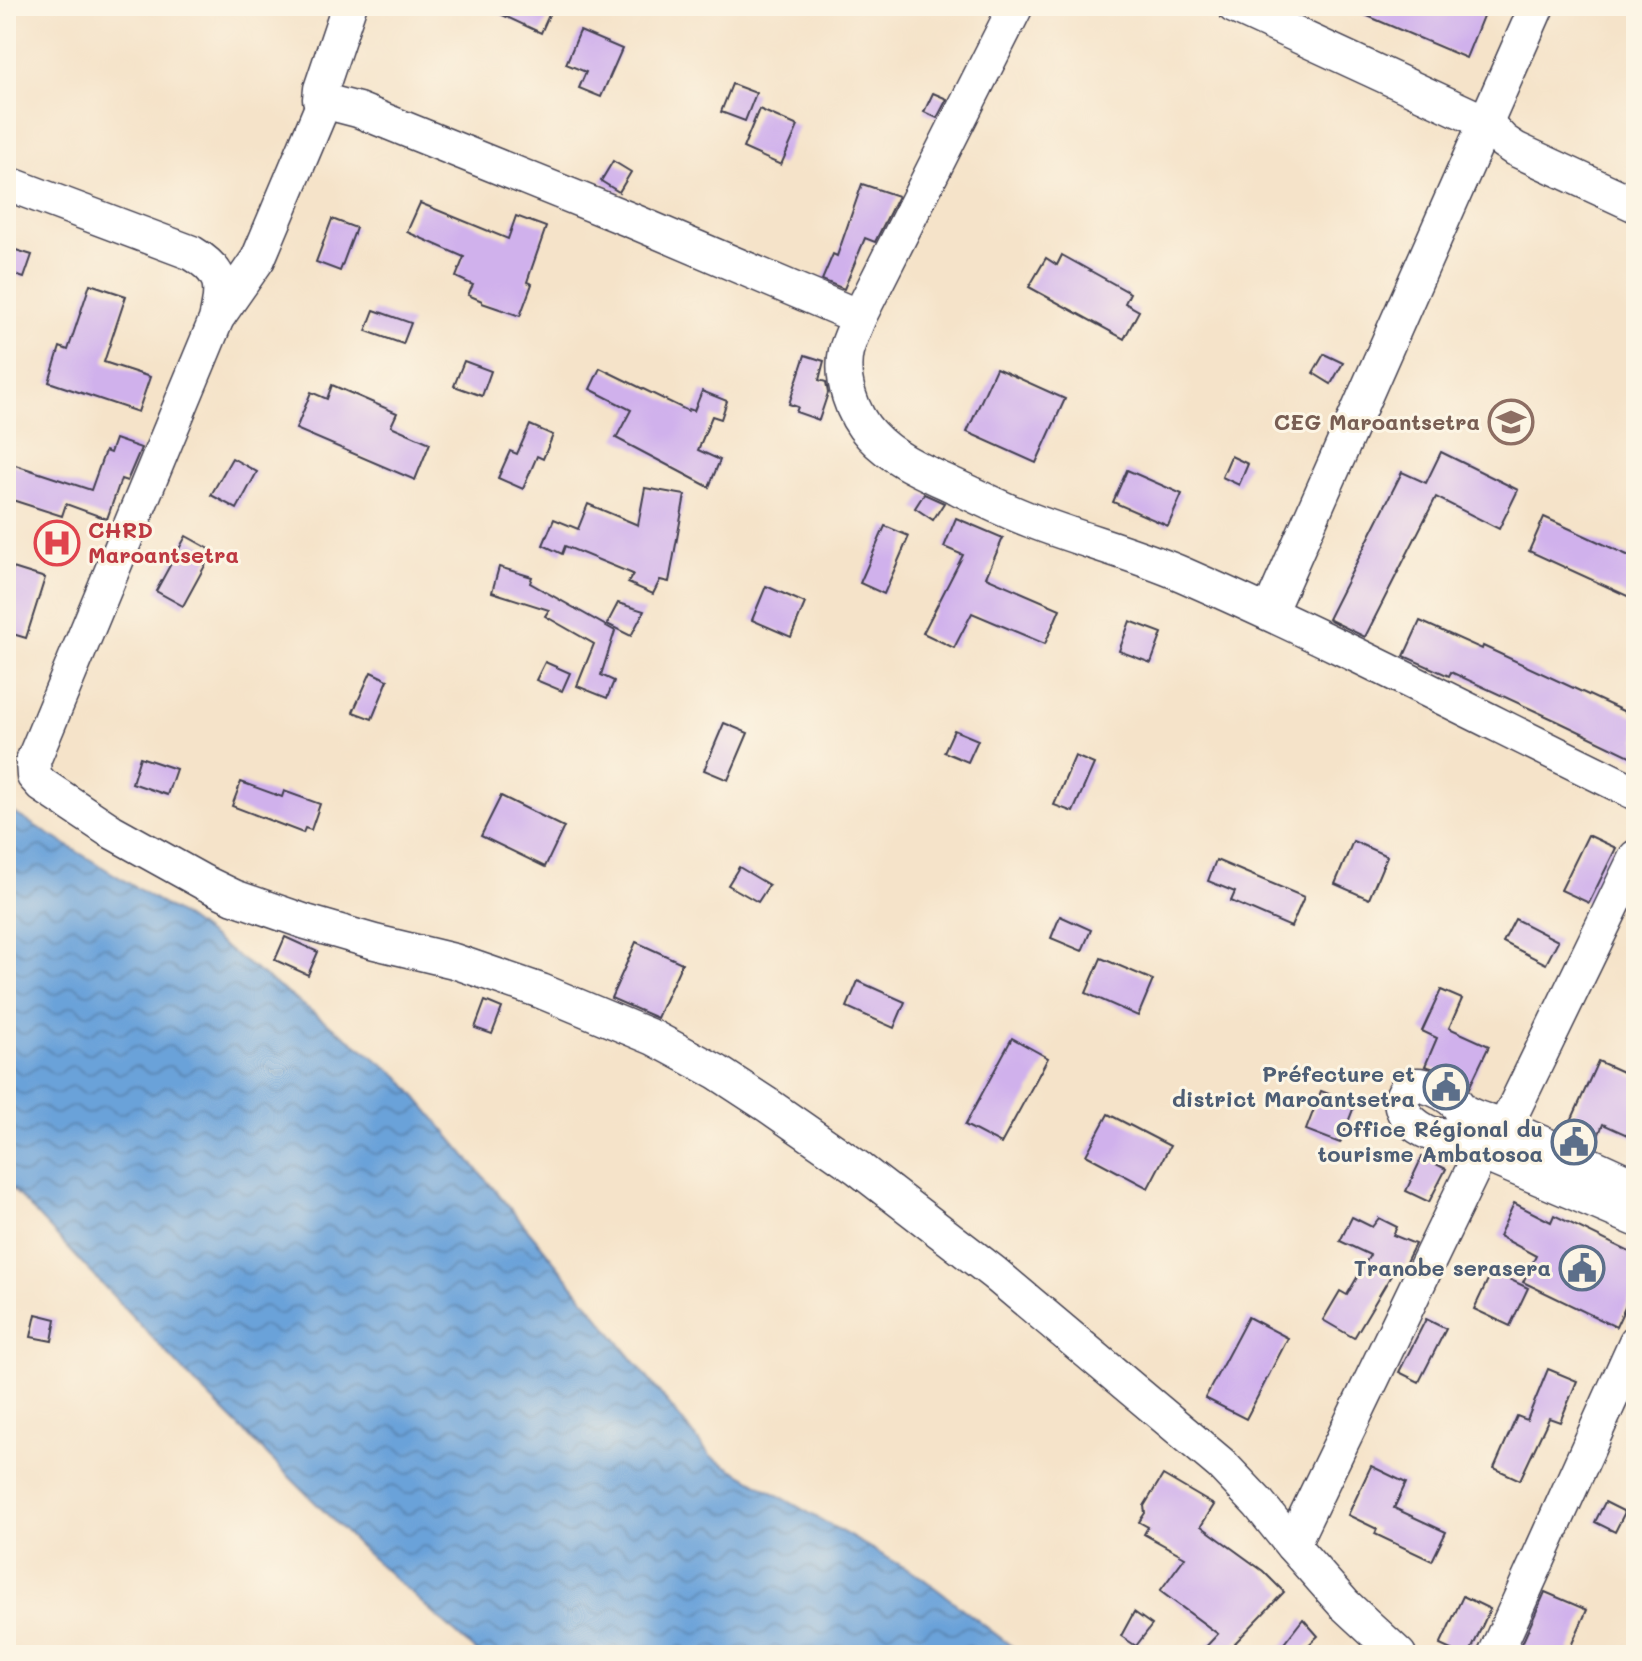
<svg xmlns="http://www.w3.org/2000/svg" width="1642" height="1661" viewBox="0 0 1642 1661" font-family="Mali,sans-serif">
<defs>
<pattern id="water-waves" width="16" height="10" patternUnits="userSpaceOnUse" patternTransform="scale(2)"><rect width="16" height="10" fill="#6ba2d9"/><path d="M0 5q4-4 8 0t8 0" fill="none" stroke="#5884b1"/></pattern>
</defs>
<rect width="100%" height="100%" fill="#fcf5e5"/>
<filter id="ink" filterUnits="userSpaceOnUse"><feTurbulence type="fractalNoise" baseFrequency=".0125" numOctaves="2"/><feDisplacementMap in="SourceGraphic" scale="16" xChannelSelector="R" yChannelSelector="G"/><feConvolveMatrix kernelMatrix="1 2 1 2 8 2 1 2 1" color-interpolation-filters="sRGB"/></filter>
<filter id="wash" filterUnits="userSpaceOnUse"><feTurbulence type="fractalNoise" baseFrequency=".006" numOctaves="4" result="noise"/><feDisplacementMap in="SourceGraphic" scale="32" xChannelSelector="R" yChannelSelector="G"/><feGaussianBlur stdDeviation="1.8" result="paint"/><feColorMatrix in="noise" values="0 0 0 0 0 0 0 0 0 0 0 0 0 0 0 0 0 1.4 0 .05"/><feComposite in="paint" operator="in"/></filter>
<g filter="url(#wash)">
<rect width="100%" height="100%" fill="#f5e3c9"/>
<polygon fill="url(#water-waves)" stroke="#46628a" stroke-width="2" points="6,808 187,919 399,1076 545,1250 711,1457 921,1577 1023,1655 480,1655 364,1551 195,1383 6,1182"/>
<g id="blocks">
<g fill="#d0b1ec">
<polygon points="483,6 553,6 541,33"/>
<polygon points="1344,6 1487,6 1466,58"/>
<polygon points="580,31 622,49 601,97 579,88 586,72 566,64"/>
<polygon points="732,84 756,93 745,121 721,112"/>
<polygon points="933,93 947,99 937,118 924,112"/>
<polygon points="759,109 798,126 781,165 743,148"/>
<polygon points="613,161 631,172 619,192 601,181"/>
<polygon points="862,184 898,196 875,242 865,238 844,289 822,280 833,254 837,256"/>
<polygon points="420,203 508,239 516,216 546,227 527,282 532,284 520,316 482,303 482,301 468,295 473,285 456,277 464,257 407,232"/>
<polygon points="332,219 356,228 340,271 316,262"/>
<polygon points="6,247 32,255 24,278 6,272"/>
<polygon points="1062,255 1130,293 1125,303 1139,311 1124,339 1029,287 1046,258 1057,265"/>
<polygon points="90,284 126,296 104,362 150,377 138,412 49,382 60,347 68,350"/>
<polygon points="374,310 411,323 403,344 366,331"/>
<polygon points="1324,354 1343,363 1331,384 1313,373"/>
<polygon points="805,355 824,361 819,380 826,382 828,393 819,420 796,412 798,407 789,404"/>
<polygon points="464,361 491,371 482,396 454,386"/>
<polygon points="600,368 688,411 689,409 694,411 702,391 727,401 721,419 712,416 698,450 720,460 709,487 616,438 631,410 590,389"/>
<polygon points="996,368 1065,399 1036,463 967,432"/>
<polygon points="332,385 397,413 391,426 430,443 415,480 296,429 311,392 327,399"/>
<polygon points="530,425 553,435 543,459 537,456 523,489 498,478 510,451 517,454"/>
<polygon points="115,439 141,448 127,481 121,479 107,519 66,504 62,516 6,498 6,462 91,490 105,451 110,453"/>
<polygon points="1441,452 1518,490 1499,529 1436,497 1365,637 1328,619 1402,472 1426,483"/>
<polygon points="1231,456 1248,464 1239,485 1222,477"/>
<polygon points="232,458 257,472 237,509 211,495"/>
<polygon points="1127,470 1182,494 1168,526 1113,502"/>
<polygon points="645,488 685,495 669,582 660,580 653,594 628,583 633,574 565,546 562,554 543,545 554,519 578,529 588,504 638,525"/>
<polygon points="924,494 944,503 933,520 915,508"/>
<polygon points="1544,517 1636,559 1636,600 1529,551"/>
<polygon points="956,518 1003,538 986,577 1060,609 1045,644 972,613 954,648 923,633 963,555 944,547"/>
<polygon points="885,526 909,536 884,594 860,583"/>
<polygon points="186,536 213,551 183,606 156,591"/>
<polygon points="499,567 532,577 530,583 615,631 601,675 614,681 607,698 577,686 594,644 545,616 549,610 492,592"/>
<polygon points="13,568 45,578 26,638 6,632 6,589"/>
<polygon points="766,586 805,603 791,637 752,620"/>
<polygon points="618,603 644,611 631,636 607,624"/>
<polygon points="1130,621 1162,633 1151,663 1119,651"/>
<polygon points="1420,621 1482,649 1483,646 1636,717 1636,759 1557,721 1451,672 1449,676 1404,656"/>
<polygon points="545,662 570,673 562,691 536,680"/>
<polygon points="371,672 388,680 372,719 353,712"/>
<polygon points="724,723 748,733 728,780 704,770"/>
<polygon points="954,730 978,740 968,762 944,752"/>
<polygon points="1075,756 1094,764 1073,812 1054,805"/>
<polygon points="140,757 176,769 167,795 132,783"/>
<polygon points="241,782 282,797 284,791 320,804 311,830 305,828 303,833 232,806"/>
<polygon points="501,796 564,827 545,867 481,836"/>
<polygon points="1588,835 1616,848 1589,903 1561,890"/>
<polygon points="1353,841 1387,856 1369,899 1335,884"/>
<polygon points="1216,860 1304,897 1291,927 1231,901 1235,892 1208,881"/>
<polygon points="739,867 769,885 758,902 728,885"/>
<polygon points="1060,916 1091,930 1082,951 1051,938"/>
<polygon points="1515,919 1558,941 1546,964 1503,942"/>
<polygon points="285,937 318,952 308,975 275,960"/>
<polygon points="636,942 682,963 657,1018 611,998"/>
<polygon points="1101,958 1153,980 1138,1016 1086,993"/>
<polygon points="858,981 905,1002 894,1028 847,1007"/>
<polygon points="1441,990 1462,999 1449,1028 1489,1046 1469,1088 1447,1073 1425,1066 1437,1038 1422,1031"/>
<polygon points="485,1001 502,1008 492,1034 475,1028"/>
<polygon points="1012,1038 1048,1058 1001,1144 965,1125"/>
<polygon points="1598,1061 1636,1078 1636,1139 1603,1124 1595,1144 1566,1132"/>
<polygon points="1321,1091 1355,1104 1340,1143 1306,1130"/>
<polygon points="1108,1114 1170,1146 1148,1188 1086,1155"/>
<polygon points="1422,1157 1446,1169 1429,1202 1406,1191"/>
<polygon points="1514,1203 1551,1222 1554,1215 1636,1255 1636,1284 1616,1327 1523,1282 1536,1256 1499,1236"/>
<polygon points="1352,1217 1372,1227 1379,1218 1397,1227 1393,1235 1415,1244 1402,1270 1396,1267 1354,1338 1323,1320 1340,1291 1347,1295 1370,1255 1340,1241"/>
<polygon points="1492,1271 1528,1288 1510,1326 1474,1309"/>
<polygon points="36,1314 56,1319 52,1341 31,1337"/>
<polygon points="1248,1317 1288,1338 1246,1419 1205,1398"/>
<polygon points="1426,1319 1446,1329 1419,1382 1399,1372"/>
<polygon points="1548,1369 1577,1381 1560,1422 1549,1418 1520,1480 1494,1468 1517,1416 1527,1420"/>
<polygon points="1371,1466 1406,1483 1394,1508 1446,1532 1432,1561 1375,1534 1377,1529 1348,1515"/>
<polygon points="1163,1475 1214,1505 1201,1526 1263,1571 1284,1592 1235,1643 1237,1645 1228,1655 1198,1655 1218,1634 1160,1591 1185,1557 1144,1534 1148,1527 1139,1522 1145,1513 1144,1506"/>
<polygon points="1605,1502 1625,1512 1615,1532 1595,1522"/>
<polygon points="1545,1592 1587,1610 1567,1655 1517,1655"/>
<polygon points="1463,1596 1490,1609 1469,1655 1462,1655 1440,1645"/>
<polygon points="1134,1612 1152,1625 1136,1646 1121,1636"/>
<polygon points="1303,1619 1318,1636 1298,1655 1275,1655"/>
</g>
</g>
</g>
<g filter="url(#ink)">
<use href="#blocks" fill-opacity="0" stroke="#423f50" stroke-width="2"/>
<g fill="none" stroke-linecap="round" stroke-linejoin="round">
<g stroke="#423f50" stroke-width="37">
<g id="minor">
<path d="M 1016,6 L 859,317 C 855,328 849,340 846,351 C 840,379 852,415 871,435 C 895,461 927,473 959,488 C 982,499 1006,511 1030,520 C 1081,540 1134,553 1184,575 C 1337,642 1486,720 1636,793"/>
<polyline points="1234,6 1485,122 1503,141 1515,149 1636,205"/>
<polyline points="322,107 320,99 321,89 349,6"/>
<path d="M 6,183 L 192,253 C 224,272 224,286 216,320 L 33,761 L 34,776 L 42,785 L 111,831 L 203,882 L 234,897 L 306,922 L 375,942 L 454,961 L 541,991 L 654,1038 L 717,1072 L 769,1106 L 858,1168 L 994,1273 L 1221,1464 L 1259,1504 L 1292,1545 L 1344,1604 L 1399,1655"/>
<polyline points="219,315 258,259 322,107 335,104 358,110 633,221 859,317"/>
<polyline points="1269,613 1537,6"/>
<path d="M 1636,1186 C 1593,1166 1550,1146 1506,1128 C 1493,1122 1478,1120 1466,1113 C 1460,1110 1461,1109 1457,1104 C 1449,1096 1436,1089 1425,1086 C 1416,1084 1408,1085 1404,1093 C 1394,1111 1416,1128 1432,1134 C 1440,1136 1448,1135 1456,1135 L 1481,1153 L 1636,1219"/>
<polyline points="1292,1545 1481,1153 1505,1127 1636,857"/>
<polyline points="1495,1655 1636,1342"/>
</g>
</g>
<use href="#minor" stroke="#fff" stroke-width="34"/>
</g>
</g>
<defs>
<g id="school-ring" transform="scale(2.3)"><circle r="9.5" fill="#fcf5e5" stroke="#8d6e63" stroke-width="1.5"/><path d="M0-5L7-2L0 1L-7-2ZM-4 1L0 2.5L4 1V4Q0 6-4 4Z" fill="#8d6e63"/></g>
<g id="hospital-ring" transform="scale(2.3)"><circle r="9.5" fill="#fcf5e5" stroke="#e0444e" stroke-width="1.5"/><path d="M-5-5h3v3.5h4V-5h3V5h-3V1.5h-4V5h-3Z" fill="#e0444e"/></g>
<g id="civic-ring" transform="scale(2.3)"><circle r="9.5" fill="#fcf5e5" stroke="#5c6f8a" stroke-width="1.5"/><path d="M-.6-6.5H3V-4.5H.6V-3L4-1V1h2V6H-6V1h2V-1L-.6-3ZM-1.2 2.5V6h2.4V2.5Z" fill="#5c6f8a"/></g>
</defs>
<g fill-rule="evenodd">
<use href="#school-ring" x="1511" y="422"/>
<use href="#hospital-ring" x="57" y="543"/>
<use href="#civic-ring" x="1446" y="1087"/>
<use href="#civic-ring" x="1574" y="1142"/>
<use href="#civic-ring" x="1582" y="1268"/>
</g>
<g text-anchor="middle" stroke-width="6" stroke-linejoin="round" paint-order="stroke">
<g font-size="22" font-weight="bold" fill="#785e54" stroke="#fcf5e5" text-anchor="end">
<text x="1480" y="430">CEG Maroantsetra</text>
</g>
<g font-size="22" font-weight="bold" fill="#be3a42" stroke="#fcf5e5" text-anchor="start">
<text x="88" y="538">CHRD<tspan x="88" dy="25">Maroantsetra</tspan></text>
</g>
<g font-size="22" font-weight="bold" fill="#4e5e75" stroke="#fcf5e5" text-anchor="end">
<text x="1415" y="1082">Préfecture et<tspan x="1415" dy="25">district Maroantsetra</tspan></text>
<text x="1543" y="1137">Office Régional du<tspan x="1543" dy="25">tourisme Ambatosoa</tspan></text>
<text x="1551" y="1276">Tranobe serasera</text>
</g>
</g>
<rect width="1642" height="1661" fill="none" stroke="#fcf5e5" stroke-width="32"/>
</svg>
